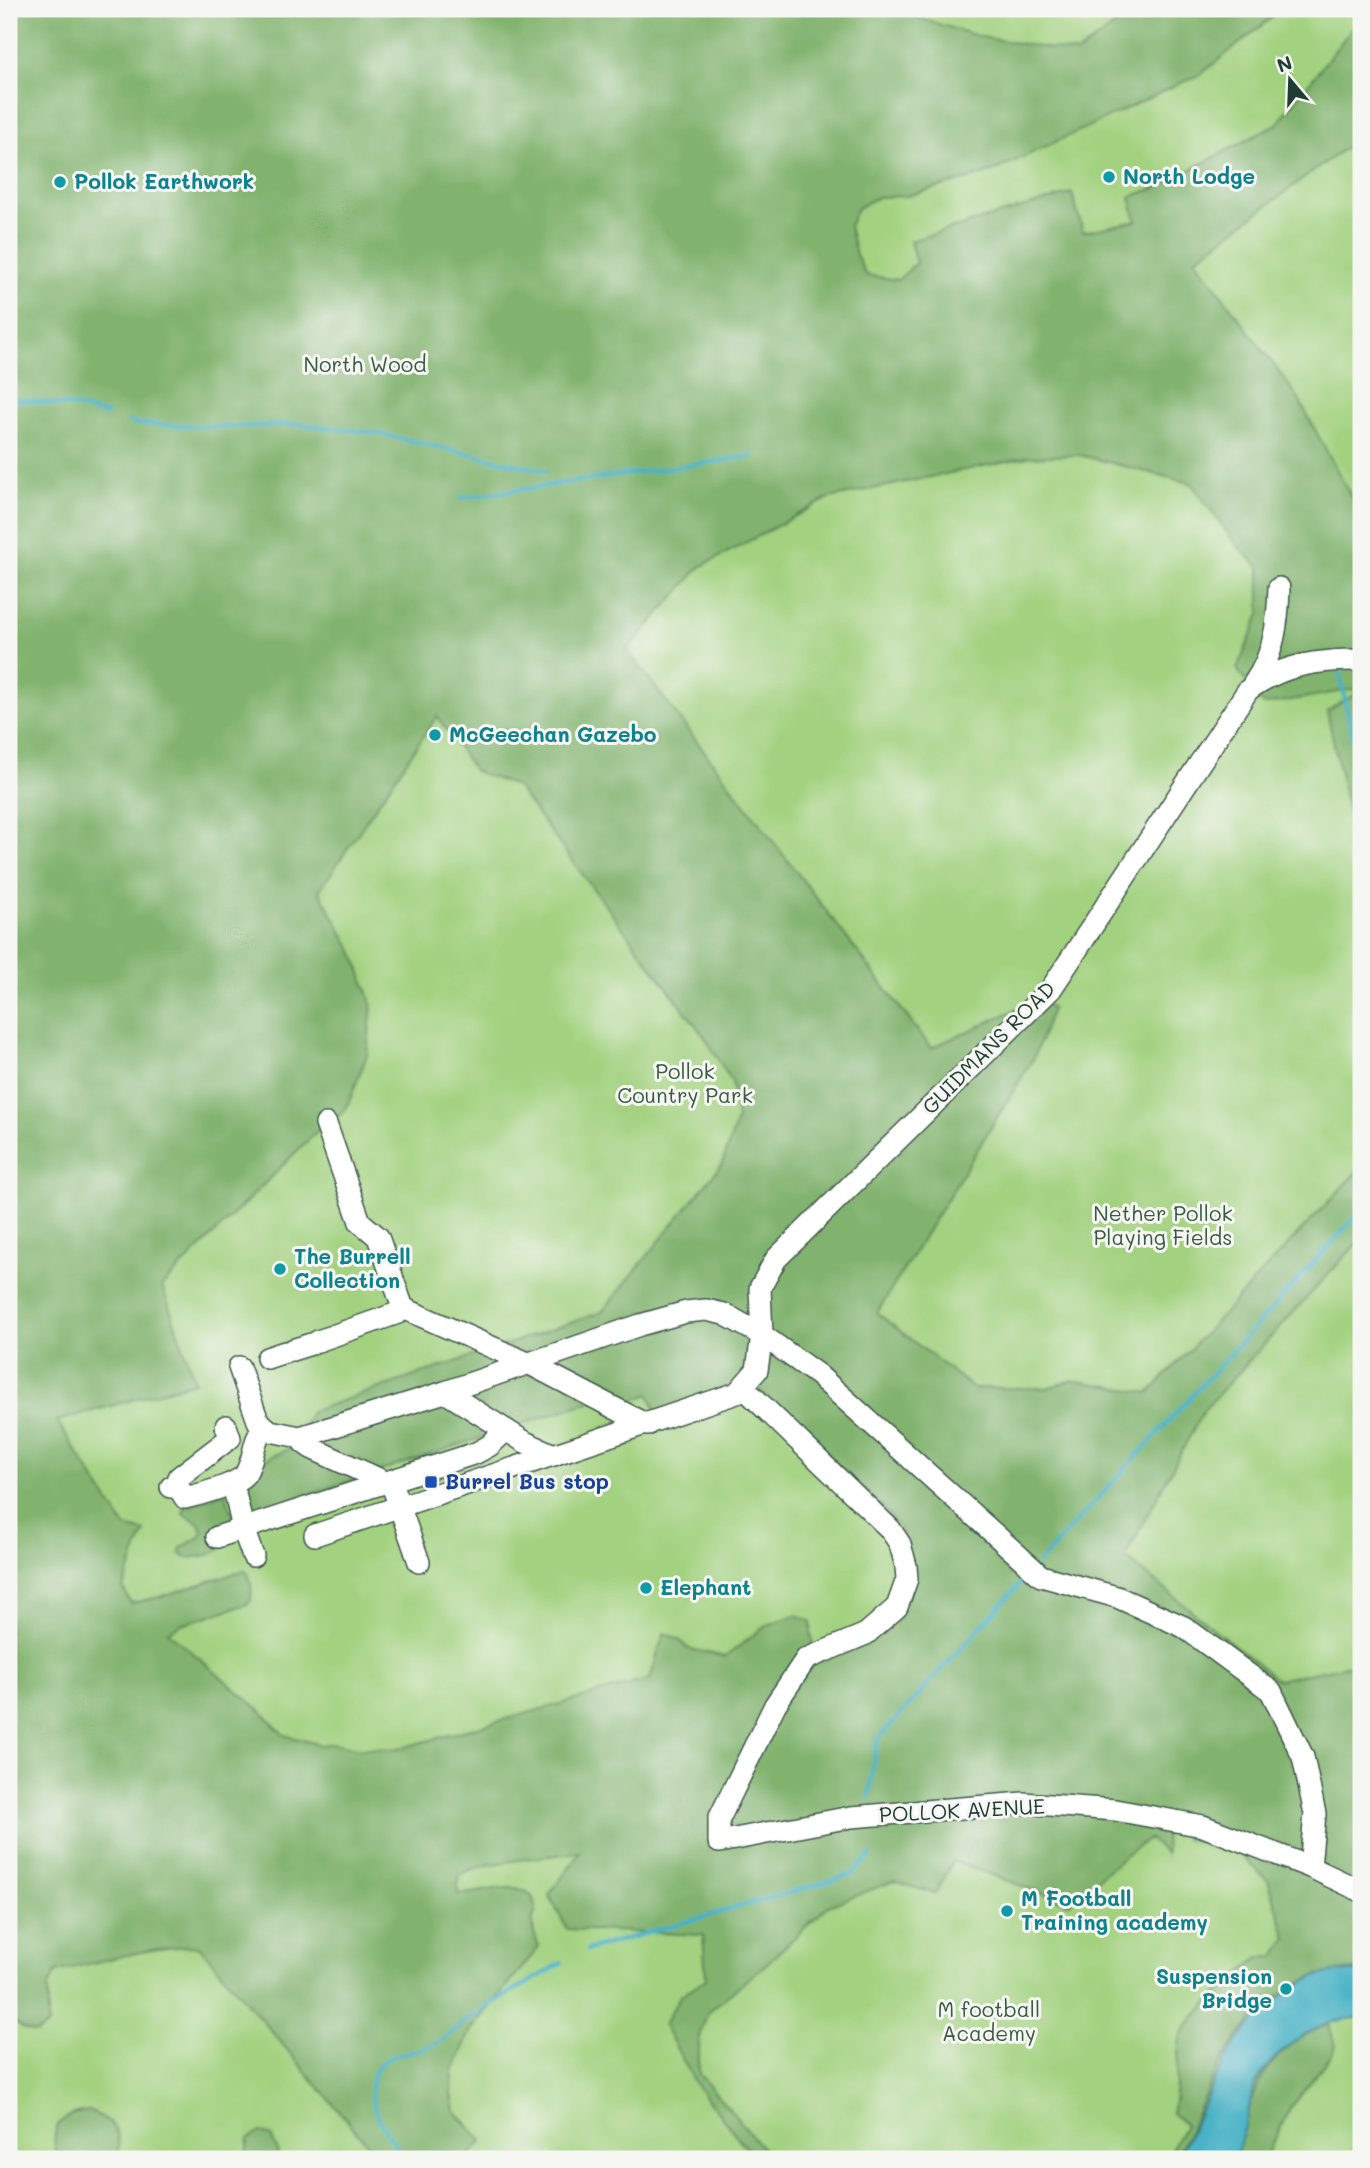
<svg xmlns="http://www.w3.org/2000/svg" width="1370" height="2168" viewBox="0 0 1370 2168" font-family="Mali,sans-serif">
<rect width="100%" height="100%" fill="#f6f6f2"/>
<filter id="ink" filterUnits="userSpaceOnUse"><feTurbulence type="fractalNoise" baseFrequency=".0143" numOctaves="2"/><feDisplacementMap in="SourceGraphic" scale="14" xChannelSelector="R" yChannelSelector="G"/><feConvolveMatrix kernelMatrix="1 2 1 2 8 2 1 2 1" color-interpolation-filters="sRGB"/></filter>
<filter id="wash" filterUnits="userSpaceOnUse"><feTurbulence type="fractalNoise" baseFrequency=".00686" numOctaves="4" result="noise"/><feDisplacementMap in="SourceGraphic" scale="28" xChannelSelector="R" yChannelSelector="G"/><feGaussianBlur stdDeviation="1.57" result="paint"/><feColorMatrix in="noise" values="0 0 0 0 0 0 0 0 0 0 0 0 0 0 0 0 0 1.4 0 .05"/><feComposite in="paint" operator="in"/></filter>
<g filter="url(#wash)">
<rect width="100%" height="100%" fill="#eee5ca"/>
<rect fill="#a2d17f" stroke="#60875a" stroke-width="2" x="9" y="9" width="1352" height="2150"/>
<g fill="#81b36e" stroke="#507851" stroke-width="2" fill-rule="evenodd">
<path d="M 9,9 L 889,9 L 981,37 L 1077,53 L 1137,9 L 1278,9 L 1270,19 L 1201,74 L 989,173 L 907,196 L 878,197 L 857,208 L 849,226 L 856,255 L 866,275 L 898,280 L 916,263 L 910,241 L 1072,193 L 1083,232 L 1136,221 L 1130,197 L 1158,187 L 1277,124 L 1361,17 L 1361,136 L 1195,259 L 1297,396 L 1361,515 L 1361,688 L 1263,705 L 1237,669 L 1260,614 L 1260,568 L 1236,544 L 1191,483 L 1080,455 L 1027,457 L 829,498 L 700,567 L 627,650 L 931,1048 L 1039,999 L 1052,1009 L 1034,1057 L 877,1313 L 973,1388 L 1047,1388 L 1072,1380 L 1149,1393 L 1361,1167 L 1361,1239 L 1203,1411 L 1125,1557 L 1277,1680 L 1361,1663 L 1361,1970 C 1347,1971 1332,1971 1319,1975 C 1276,1988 1240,2029 1218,2067 C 1202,2097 1192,2130 1175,2159 L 1161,2159 L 1166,2158 L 1185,2125 L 1172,2113 C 1178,2088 1176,2063 1180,2038 C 1184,2020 1243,1971 1259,1957 L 1274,1957 L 1287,1938 L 1268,1880 L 1240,1854 L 1185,1838 L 1188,1818 L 1164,1816 L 1166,1854 L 1149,1838 L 1126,1855 L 1069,1903 L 953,1861 L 935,1894 L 894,1881 L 828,1906 L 766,1964 L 708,2012 L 699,2037 L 699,2074 L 772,2159 L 755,2159 L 698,2088 L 664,2025 L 680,1996 L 706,1979 L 703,1935 L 567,1929 L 549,1895 L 580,1852 C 559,1855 475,1863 462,1874 C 457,1879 458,1887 458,1894 C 478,1896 533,1871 536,1909 C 536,1912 533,1917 533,1920 C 531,1929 536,1938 539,1947 L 471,2030 L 453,2071 L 452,2094 L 455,2111 L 482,2141 L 466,2159 L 380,2159 L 199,1946 C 150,1946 103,1961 56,1972 L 48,1987 L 48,2025 L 36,2033 L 24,2029 L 14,2022 L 9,2023 L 17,1789 L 9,1756 ZM 437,716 L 474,771 L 516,786 L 706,1039 L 732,1082 L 737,1120 L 722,1164 L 602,1312 L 312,1411 L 289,1449 L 259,1462 L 249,1476 L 248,1515 L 604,1397 L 619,1406 L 649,1394 L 659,1418 L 732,1389 L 755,1386 L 884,1509 L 903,1533 L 895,1619 L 819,1661 L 811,1634 L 811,1621 L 796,1615 L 767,1625 L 725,1657 L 687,1648 L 679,1639 L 664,1633 L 650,1679 L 398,1749 L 356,1748 L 334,1743 L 321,1745 L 284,1735 L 261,1711 L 168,1632 L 182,1624 L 247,1604 L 251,1600 C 252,1591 252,1577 245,1570 L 160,1597 L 131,1603 L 123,1588 C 131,1568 135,1550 145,1532 L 125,1527 L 57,1421 L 195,1382 L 162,1286 L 319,1129 L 341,1114 L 349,1102 L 367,1055 L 372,1004 L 353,951 L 319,891 Z"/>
<polygon points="1361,691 1361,874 1327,711"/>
<path d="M 225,1492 L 236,1524 C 224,1553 217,1555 186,1558 L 180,1553 L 181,1548 L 200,1537 L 202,1531 L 199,1523 L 183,1513 L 185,1508 Z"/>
<path d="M 1329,2024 L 1335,2046 L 1332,2055 L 1291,2106 L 1265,2159 L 1235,2159 C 1243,2136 1247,2109 1257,2087 C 1270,2058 1300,2034 1329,2024 Z"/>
<path d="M 88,2111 C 114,2120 123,2132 117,2159 L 58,2159 C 49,2129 57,2115 88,2111 Z"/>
<polygon points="260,2132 271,2136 278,2151 277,2159 226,2159 234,2156 246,2158 248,2139"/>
</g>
<path fill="#48b2c6" stroke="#34787d" stroke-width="2" d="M 1361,1972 L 1361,2018 C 1322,2017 1273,2050 1255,2085 C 1251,2095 1250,2107 1247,2117 C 1244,2132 1239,2145 1235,2159 L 1177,2159 C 1208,2101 1219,2049 1272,2004 C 1287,1991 1304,1979 1323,1974 C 1336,1971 1349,1972 1361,1972 Z"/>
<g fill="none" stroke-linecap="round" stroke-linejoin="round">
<g stroke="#48b2c6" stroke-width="4.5">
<polyline points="9,398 77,407 107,415"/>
<polyline points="129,421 137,424 227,427 297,424 376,433 546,471"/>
<polyline points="461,498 753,456"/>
<polyline points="1340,674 1348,716 1361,768"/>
<polyline points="1038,1564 1361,1211"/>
<polyline points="869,1797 877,1740 1030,1573"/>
<polyline points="587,1950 851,1875 871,1855"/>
<path d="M 405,2159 C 390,2136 364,2107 373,2077 C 380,2052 411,2054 431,2046 C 447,2039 460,2024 475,2015 C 502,1996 533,1980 562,1963"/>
</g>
</g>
</g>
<g filter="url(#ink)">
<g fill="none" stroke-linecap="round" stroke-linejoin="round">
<g stroke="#3e564a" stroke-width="24">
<g id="minor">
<path d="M 1254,683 C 1274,655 1278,623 1279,588"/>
<polyline points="326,1124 360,1222 378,1237 403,1308 530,1364 647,1425"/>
<polyline points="318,1341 398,1313 403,1308"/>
<polyline points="292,1350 311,1344"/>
<polyline points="267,1358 285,1352"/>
<polyline points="239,1367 258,1421 270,1431 300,1437 445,1392 640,1325 686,1312 706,1310 724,1314 762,1335 818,1375 1041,1576 1117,1597 1184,1627 1271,1691 1303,1757 1315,1814 1310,1867"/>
<polyline points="743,1387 890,1529 900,1544 906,1566 907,1579 897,1607 866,1634 806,1659 775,1705 719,1819 719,1842 851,1817 1023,1803 1115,1810 1203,1826 1310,1867 1361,1891"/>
<polyline points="445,1392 525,1442 554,1455"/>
<polyline points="300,1437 304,1443 311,1448 392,1485 419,1562"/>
<polyline points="233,1484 243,1529 253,1556"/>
<path d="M 177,1485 L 185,1498 C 198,1495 240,1484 246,1473 C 255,1457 252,1442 264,1426"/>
<polyline points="171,1487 177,1485 179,1477 230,1438 226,1426"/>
<path d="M 315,1535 L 737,1393 L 757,1370 L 762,1335 L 760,1288 L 776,1259 L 1051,989 L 1248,690 C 1282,664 1319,660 1361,660"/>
<polyline points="217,1537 476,1453 489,1446 506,1430"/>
</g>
</g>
<use href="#minor" stroke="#fff" stroke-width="21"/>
</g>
</g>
<g fill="#0f9aa8" stroke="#f6f6f2" stroke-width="2.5">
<circle cx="1109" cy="177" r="7"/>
<circle cx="60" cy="182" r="7"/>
<circle cx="435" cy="735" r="7"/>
<circle cx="280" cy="1269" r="7"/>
<circle cx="646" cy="1588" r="7"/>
<circle cx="1007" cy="1911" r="7"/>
<circle cx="1286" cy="1989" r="7"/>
</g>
<rect fill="#1a4fb4" stroke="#f6f6f2" stroke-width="2.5" x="424" y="1475" width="14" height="14" rx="3.5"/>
<g text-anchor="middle" stroke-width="6" stroke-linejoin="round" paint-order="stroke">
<g font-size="21" font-weight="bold" fill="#0d838f" stroke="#f6f6f2" text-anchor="start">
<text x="1123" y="184">North Lodge</text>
<text x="74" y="189">Pollok Earthwork</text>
<text x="449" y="742">McGeechan Gazebo</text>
<text x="294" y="1264">The Burrell<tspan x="294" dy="24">Collection</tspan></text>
<text x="660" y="1595">Elephant</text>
<text x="1021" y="1906">M Football<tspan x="1021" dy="24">Training academy</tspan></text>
<text x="1272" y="1984" text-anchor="end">Suspension<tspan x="1272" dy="24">Bridge</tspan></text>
</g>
<g font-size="21" fill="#395b43" stroke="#f6f6f2">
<text x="365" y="372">North Wood</text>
<text x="685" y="1079">Pollok<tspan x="685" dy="24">Country Park</tspan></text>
<text x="1163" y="1221">Nether Pollok<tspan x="1163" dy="24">Playing Fields</tspan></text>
<text x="989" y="2017">M football<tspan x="989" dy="24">Academy</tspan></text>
</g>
<g font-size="21" fill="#1f3d34" stroke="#f6f6f2">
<text transform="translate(989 1048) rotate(-45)" y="7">GUIDMANS ROAD</text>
<text transform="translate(962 1811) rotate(-3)" y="7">POLLOK AVENUE</text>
</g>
<g font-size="21" font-weight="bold" fill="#164399" stroke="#f6f6f2" text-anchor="start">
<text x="445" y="1489">Burrel Bus stop</text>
</g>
</g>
<rect width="1370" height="2168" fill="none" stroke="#f6f6f2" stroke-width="35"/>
<g transform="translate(1290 80) rotate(341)" stroke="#f6f6f2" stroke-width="5" paint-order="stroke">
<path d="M0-5L12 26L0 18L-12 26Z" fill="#1f3d34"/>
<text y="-10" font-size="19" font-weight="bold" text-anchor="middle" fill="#1f3d34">N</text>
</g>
</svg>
